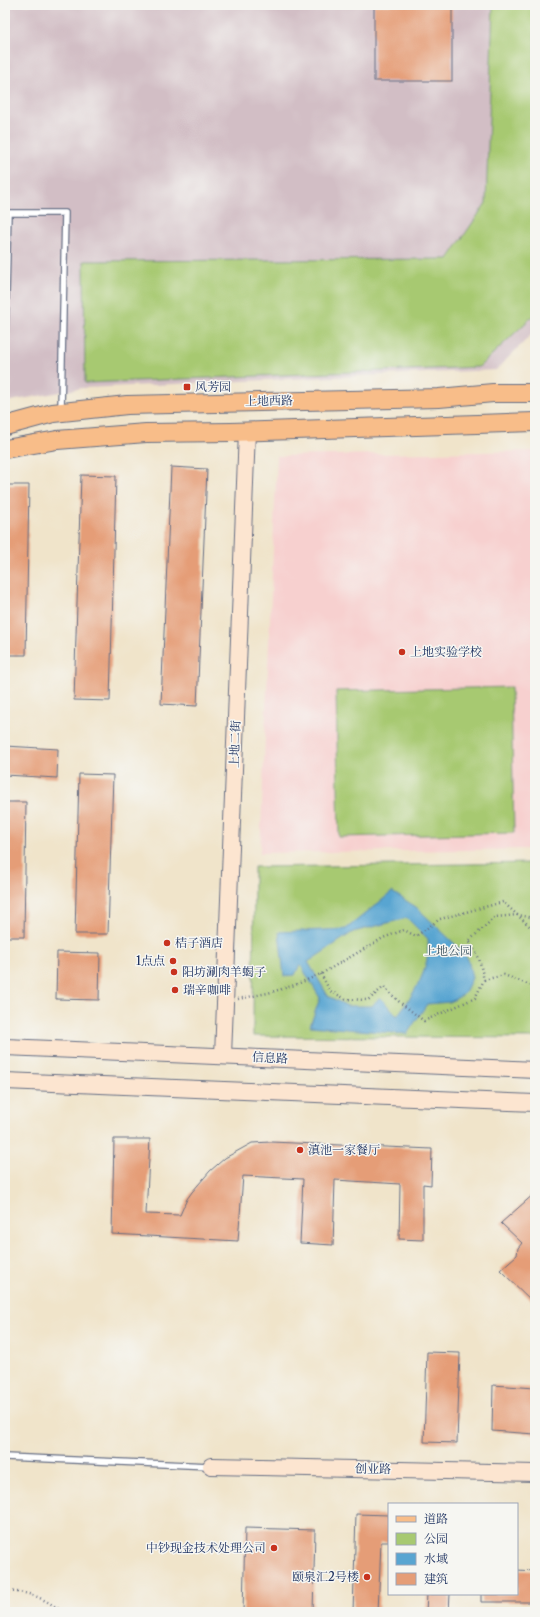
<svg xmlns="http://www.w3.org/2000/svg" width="540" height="1617" viewBox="0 0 540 1617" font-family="'Libre Caslon Text','Noto Serif SC',serif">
<rect width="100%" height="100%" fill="#f6f6f2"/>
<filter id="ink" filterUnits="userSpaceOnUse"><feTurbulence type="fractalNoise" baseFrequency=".025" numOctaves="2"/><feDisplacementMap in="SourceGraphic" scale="8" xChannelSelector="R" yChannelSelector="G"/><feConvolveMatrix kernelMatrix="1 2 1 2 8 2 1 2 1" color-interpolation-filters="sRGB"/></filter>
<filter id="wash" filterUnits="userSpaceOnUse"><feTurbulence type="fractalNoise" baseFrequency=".012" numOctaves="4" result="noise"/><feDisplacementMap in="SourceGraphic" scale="16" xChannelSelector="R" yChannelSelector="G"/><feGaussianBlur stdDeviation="0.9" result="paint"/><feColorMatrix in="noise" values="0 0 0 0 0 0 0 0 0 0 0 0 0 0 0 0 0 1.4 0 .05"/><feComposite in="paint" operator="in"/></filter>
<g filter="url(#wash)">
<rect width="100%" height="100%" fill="#f0e4ca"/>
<polygon fill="#f7d0cf" points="535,451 535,849 260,853 277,456"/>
<polygon fill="#d2bec5" points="5,5 535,5 535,331 496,370 83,388 5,402"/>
<g fill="#a7c971" stroke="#617c68">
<polygon points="493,5 535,5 535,314 479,367 85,383 84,261 448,259 486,203"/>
<polygon points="511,687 514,833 339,837 336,691"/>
<polygon points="535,863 535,1038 253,1036 254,867"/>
</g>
<path fill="#59a5d1" stroke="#3a6a98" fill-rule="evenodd" d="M 392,892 L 416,907 L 457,946 L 468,959 L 472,978 L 464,994 L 450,1002 L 427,1004 L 407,1034 L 310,1026 L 320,998 L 300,964 L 295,975 L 284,976 L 279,932 L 346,929 ZM 407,918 L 428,939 C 430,972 415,991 397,1016 L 380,997 L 372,1006 L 347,1006 L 328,996 L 308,962 L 353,932 Z"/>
<g id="blocks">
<g fill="#e59d77">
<rect x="374" y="5" width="78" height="76"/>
<polygon points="171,467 207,469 197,706 161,704"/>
<polygon points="81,475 116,476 110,701 74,700"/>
<polygon points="5,485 29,485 26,655 5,655"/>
<polygon points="5,746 58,749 57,778 5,775"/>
<polygon points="79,774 113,775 108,934 75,934"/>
<polygon points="5,802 26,802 24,937 5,937"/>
<polygon points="57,952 100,953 99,1000 56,999"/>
<polygon points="114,1139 150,1139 146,1214 180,1215 187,1199 192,1192 210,1171 225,1158 252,1143 271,1142 432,1149 431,1185 423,1184 423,1240 399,1239 400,1184 335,1180 333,1245 300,1243 303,1179 243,1176 238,1241 112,1234"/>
<polygon points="535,1193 535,1304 500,1270 517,1255 518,1248 522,1243 501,1223"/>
<polygon points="427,1352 460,1353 457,1443 424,1442"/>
<polygon points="493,1385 535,1388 535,1434 492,1431"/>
<polygon points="356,1514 389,1515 389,1542 381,1542 378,1612 353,1612"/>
<polygon points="245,1528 315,1530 313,1612 243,1612"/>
<polygon points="517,1570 535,1571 535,1602 481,1602 481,1594 517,1594"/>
<polygon points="427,1594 450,1594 449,1612 426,1612"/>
</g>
</g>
</g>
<g filter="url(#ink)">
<use href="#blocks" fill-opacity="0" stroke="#666e84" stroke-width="1"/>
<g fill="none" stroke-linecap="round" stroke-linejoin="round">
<g stroke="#666e84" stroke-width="8">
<g id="lane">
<polyline points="5,334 8,213 65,213 61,409"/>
<polyline points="5,1457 210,1466"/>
</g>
</g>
<g stroke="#666e84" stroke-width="18">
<g id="secondary">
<polyline points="5,1047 535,1070"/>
<polyline points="223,1056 247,431"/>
<polyline points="5,1081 535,1103"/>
<polyline points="211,1466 535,1473"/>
</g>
</g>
<g stroke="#666e84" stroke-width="20">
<g id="primary">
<polyline points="5,426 53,413 127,405 439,398 493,393 535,393"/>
<polyline points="5,449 57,440 146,433 231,432 535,422"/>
</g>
</g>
<g stroke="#666e84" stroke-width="2.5" stroke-dasharray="1 3" stroke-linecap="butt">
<polyline points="321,974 330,991 346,999 368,1000 384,987 397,1000 424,1021 475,998 484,980 479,958 469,941 495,917 518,915 535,918"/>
<polyline points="484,980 504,975 535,987"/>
<polyline points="238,999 268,993 295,985 321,974 383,938 404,930 416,936 440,919 503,902 535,931"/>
<path d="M 5,1592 C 28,1590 45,1599 63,1612"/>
</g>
<use href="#lane" stroke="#fff" stroke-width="5.5"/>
<use href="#secondary" stroke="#fce5d0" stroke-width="16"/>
<use href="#primary" stroke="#f8bd89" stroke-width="18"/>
</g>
</g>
<g fill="#c8321e" stroke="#f6f6f2" stroke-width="1.5">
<rect x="183" y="383" width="8" height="8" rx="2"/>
<circle cx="402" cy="652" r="4"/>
<circle cx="167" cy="943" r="4"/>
<circle cx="173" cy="961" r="4"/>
<circle cx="174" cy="972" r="4"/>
<circle cx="175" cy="990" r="4"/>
<circle cx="300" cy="1150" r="4"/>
<circle cx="274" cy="1548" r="4"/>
<circle cx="367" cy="1577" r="4"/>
</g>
<g text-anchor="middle" stroke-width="3" stroke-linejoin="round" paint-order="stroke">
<g font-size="12" fill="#1b2f5e" stroke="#f6f6f2" text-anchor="start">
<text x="195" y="391">风芳园</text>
<text x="410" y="656">上地实验学校</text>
<text x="175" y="947">桔子酒店</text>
<text x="165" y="965" text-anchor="end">1点点</text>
<text x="182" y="976">阳坊涮肉羊蝎子</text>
<text x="183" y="994">瑞辛咖啡</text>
<text x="308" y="1154">滇池一家餐厅</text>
<text x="266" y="1552" text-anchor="end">中钞现金技术处理公司</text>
<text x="359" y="1581" text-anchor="end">颐泉汇2号楼</text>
</g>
<g font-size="12" fill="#1b2f5e" stroke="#f6f6f2">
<text transform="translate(269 401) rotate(-1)" y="4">上地西路</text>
<text transform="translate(235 744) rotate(-88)" y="4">上地二街</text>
<text transform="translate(270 1058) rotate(3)" y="4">信息路</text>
<text transform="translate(373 1469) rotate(1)" y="4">创业路</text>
</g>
<g font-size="12" fill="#3e5663" stroke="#f6f6f2">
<text x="448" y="955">上地公园</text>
</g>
</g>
<rect width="540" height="1617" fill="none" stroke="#f6f6f2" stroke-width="20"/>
<rect x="388" y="1503" width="130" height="92" fill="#f6f6f2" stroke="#9ea6b7"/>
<rect x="396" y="1516" width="20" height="6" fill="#f8bd89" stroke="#9ea6b7"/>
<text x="424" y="1523" font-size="12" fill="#1b2f5e">道路</text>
<rect x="396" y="1533" width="20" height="12" fill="#a7c971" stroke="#9ea6b7"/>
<text x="424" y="1543" font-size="12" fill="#1b2f5e">公园</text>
<rect x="396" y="1553" width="20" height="12" fill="#59a5d1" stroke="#9ea6b7"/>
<text x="424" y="1563" font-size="12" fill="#1b2f5e">水域</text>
<rect x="396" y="1573" width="20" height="12" fill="#e59d77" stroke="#9ea6b7"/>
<text x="424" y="1583" font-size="12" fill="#1b2f5e">建筑</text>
</svg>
